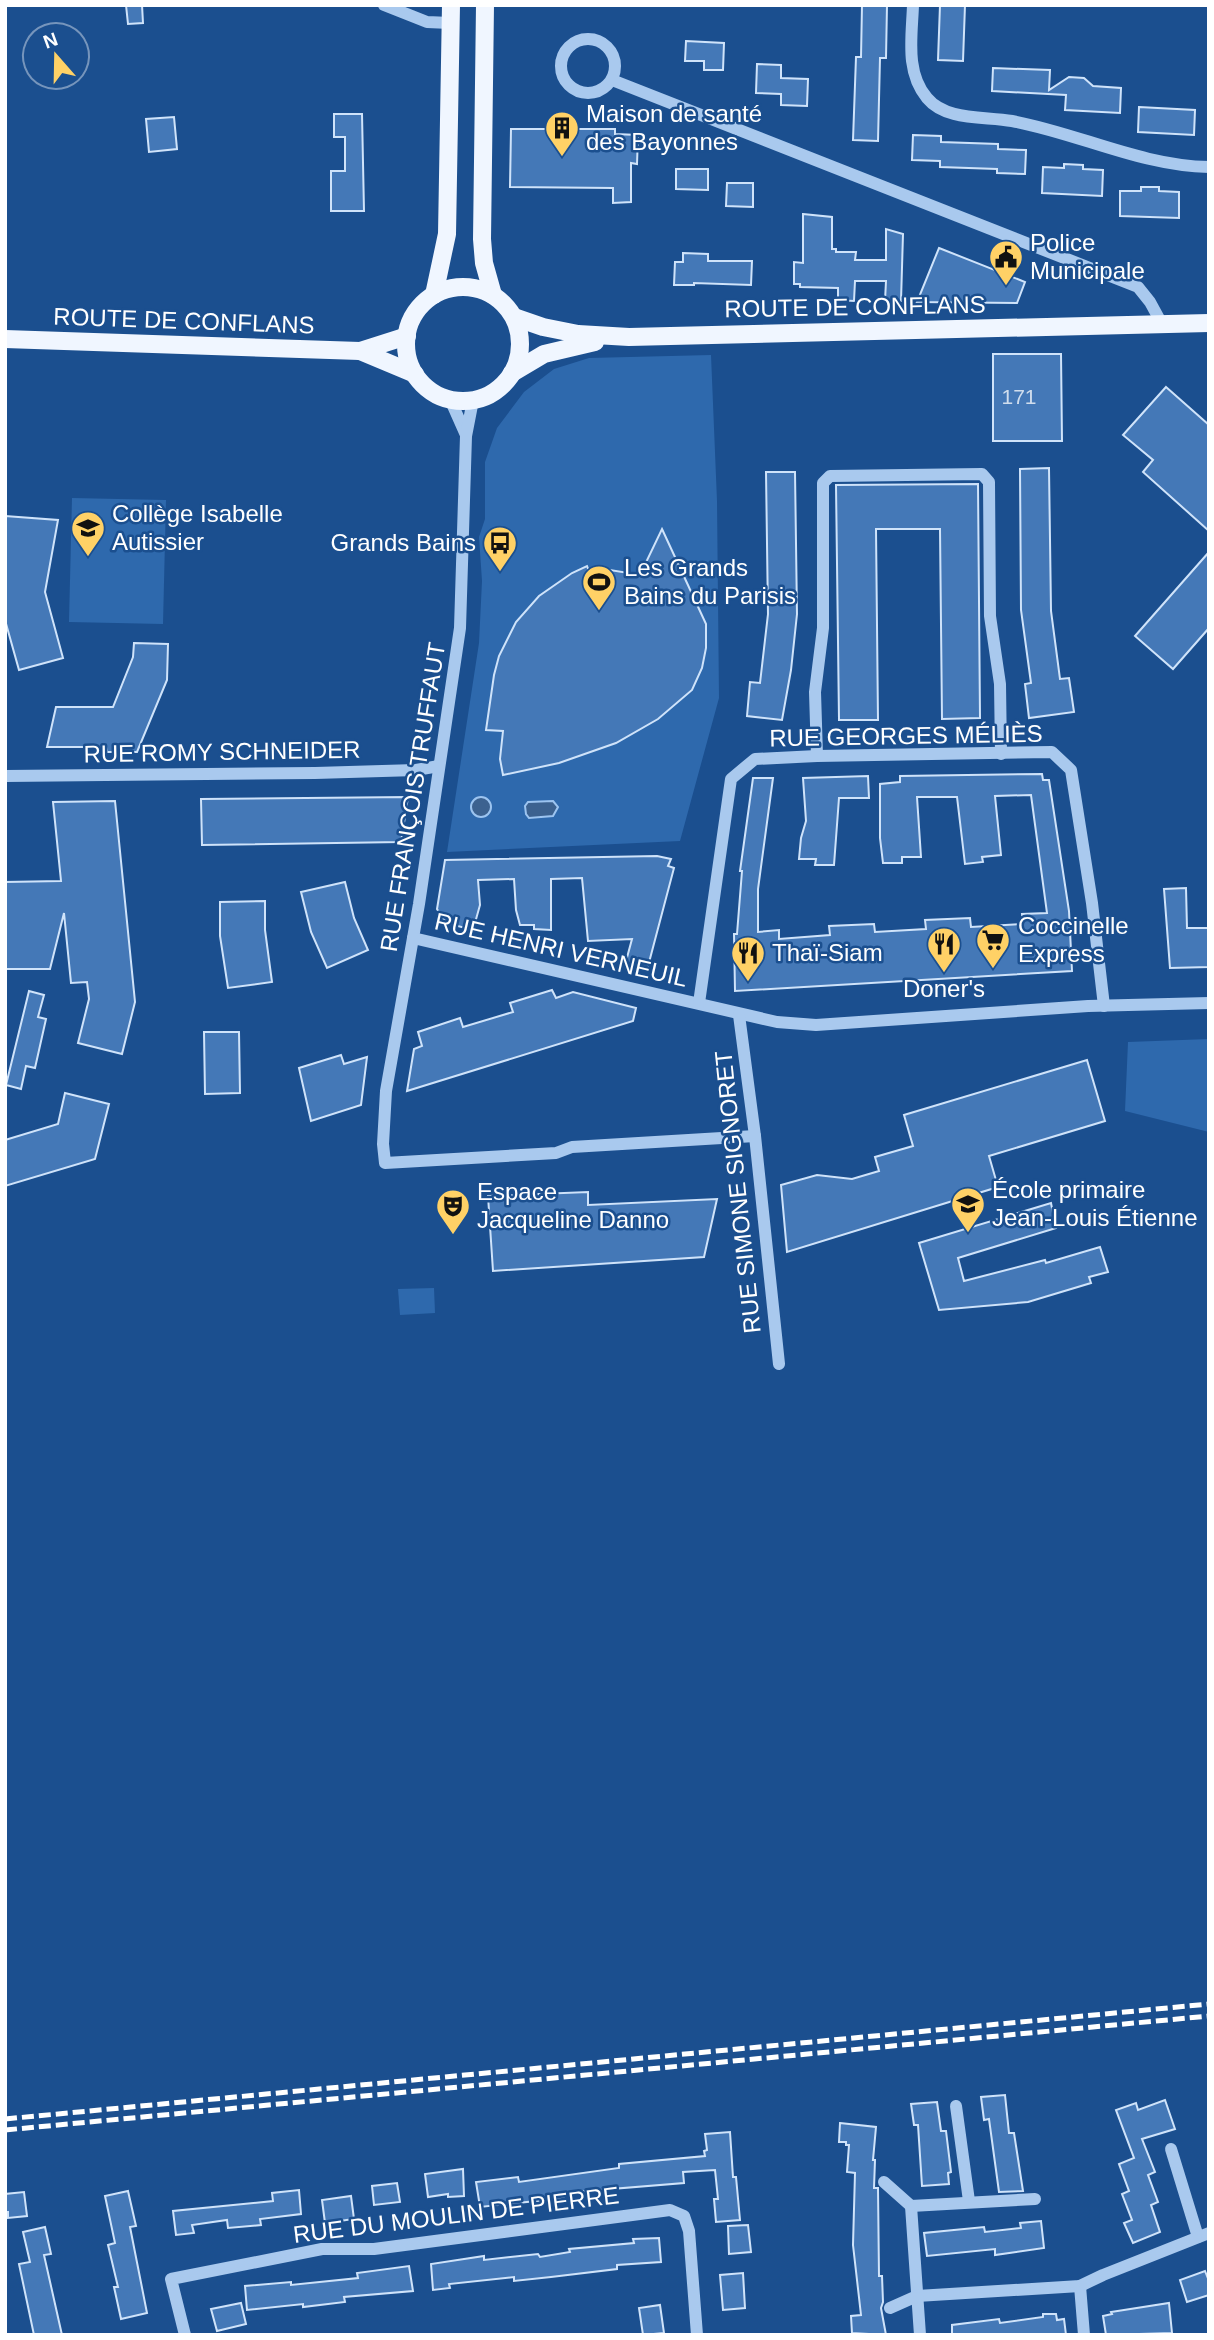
<svg xmlns="http://www.w3.org/2000/svg" width="1214" height="2340" viewBox="0 0 1214 2340" font-family="Arial,sans-serif">
<rect width="100%" height="100%" fill="#1b4f8f"/>
<g fill="#2e69ad">
<polygon points="711,355 717,501 719,698 680,841 447,852 479,643 482,581 479,537 485,519 485,462 497,428 524,392 554,369 589,358"/>
<polygon points="72,498 166,500 163,624 69,622"/>
<polygon points="1209,1039 1209,1132 1125,1111 1128,1042"/>
<polygon points="434,1288 435,1313 400,1315 398,1289"/>
</g>
<g fill="#3c6290" stroke="#9cc4f0" stroke-width="2">
<circle cx="481" cy="807" r="10"/>
<polygon points="553,801 558,807 553,816 529,818 526,814 525,806 528,802"/>
</g>
<g fill="#4478b7" stroke="#cfe3fa" stroke-width="2">
<polygon points="126,5 142,5 143,23 128,24"/>
<polygon points="862,5 887,5 886,58 880,58 878,141 853,140 856,57 861,57"/>
<polygon points="940,5 965,5 963,61 938,60"/>
<polygon points="686,41 724,43 723,70 704,70 704,61 685,61"/>
<polygon points="757,64 781,65 781,78 808,79 807,106 781,105 781,94 756,93"/>
<polygon points="993,68 1050,70 1049,90 1069,77 1084,78 1093,86 1121,88 1120,113 1065,110 1066,95 992,91"/>
<polygon points="1139,107 1195,110 1194,135 1138,132"/>
<polygon points="334,114 362,114 364,211 331,211 331,171 345,171 345,137 334,137"/>
<polygon points="174,117 177,149 149,152 146,119"/>
<polygon points="511,129 615,129 615,134 638,135 637,164 631,163 631,202 613,203 613,188 510,187"/>
<polygon points="913,135 941,136 941,142 998,144 998,149 1026,150 1025,174 997,173 997,169 940,167 940,161 912,160"/>
<polygon points="1064,164 1083,165 1083,169 1103,170 1102,196 1042,193 1043,167 1064,168"/>
<polygon points="676,169 708,169 708,190 676,189"/>
<polygon points="727,183 753,183 753,207 726,206"/>
<polygon points="1141,187 1159,187 1159,191 1179,192 1179,218 1120,216 1120,191 1141,191"/>
<polygon points="803,214 832,217 832,249 836,249 836,252 856,252 855,260 886,260 886,229 903,234 901,301 885,301 886,281 855,281 854,301 838,300 838,288 800,287 800,284 794,284 794,262 803,263"/>
<polygon points="939,248 1025,282 1017,303 917,302"/>
<polygon points="683,253 708,254 708,261 752,261 751,285 694,283 694,285 674,285 675,262 683,262"/>
<polygon points="993,354 1061,354 1062,441 993,441"/>
<polygon points="1166,387 1209,425 1209,531 1143,472 1153,460 1123,435"/>
<polygon points="1049,468 1051,611 1060,679 1069,678 1074,712 1029,718 1025,684 1031,683 1021,610 1020,469"/>
<polygon points="766,472 795,472 797,614 791,670 782,720 747,716 750,682 760,683 768,614"/>
<polygon points="978,484 980,718 942,719 940,529 876,529 878,720 839,720 836,485"/>
<polygon points="5,516 58,520 45,592 63,658 19,670 5,620"/>
<polygon points="662,529 706,624 706,648 702,668 692,690 658,719 616,743 559,763 503,775 500,759 503,731 486,730 494,675 499,656 516,622 539,596 572,573 587,566 590,574 604,569 640,575"/>
<polygon points="1209,552 1209,628 1173,669 1135,636"/>
<polygon points="134,643 168,644 167,680 137,752 107,752 106,747 47,747 56,707 113,707 133,657"/>
<polygon points="1042,774 1043,780 1049,780 1069,911 1072,971 735,991 734,934 737,934 742,871 740,871 753,778 773,778 758,889 758,932 779,930 779,939 830,935 829,926 874,924 875,932 926,929 925,920 970,918 971,927 1023,924 1022,914 1047,913 1031,795 995,796 1001,855 982,857 983,862 965,864 957,797 917,797 921,857 902,857 902,863 883,863 880,838 880,784 900,782 900,776"/>
<polygon points="868,776 869,798 839,798 834,865 815,865 816,859 799,859 801,838 806,821 803,778"/>
<polygon points="408,797 401,842 202,845 201,799"/>
<polygon points="115,801 135,1002 122,1054 78,1043 89,999 87,982 71,983 64,913 50,969 5,969 5,882 61,881 53,802"/>
<polygon points="657,856 671,859 668,866 674,868 647,970 625,965 632,939 588,941 582,878 551,879 551,930 534,929 534,925 520,925 516,910 514,879 478,880 480,905 473,930 446,923 437,909 445,860"/>
<polygon points="345,882 354,918 368,950 327,968 311,932 301,892"/>
<polygon points="1186,888 1187,928 1209,928 1209,967 1170,968 1164,889"/>
<polygon points="265,901 265,930 272,982 228,988 220,936 220,902"/>
<polygon points="552,990 556,998 573,992 636,1008 633,1021 407,1091 414,1049 422,1046 418,1032 460,1018 463,1027 513,1012 510,1003"/>
<polygon points="29,991 44,995 38,1017 46,1019 35,1068 26,1066 21,1089 6,1085"/>
<polygon points="204,1032 239,1032 240,1093 205,1094"/>
<polygon points="341,1055 344,1064 367,1057 361,1105 311,1121 299,1068"/>
<polygon points="1087,1060 1105,1121 989,1156 998,1187 787,1252 781,1185 817,1175 852,1179 879,1171 875,1157 913,1146 904,1115"/>
<polygon points="65,1093 109,1104 95,1159 5,1186 5,1140 58,1124"/>
<polygon points="588,1192 588,1205 717,1199 704,1257 493,1271 488,1196"/>
<polygon points="1051,1203 1056,1228 958,1258 964,1281 1045,1260 1046,1263 1100,1247 1108,1272 1089,1277 1091,1283 1028,1302 939,1310 919,1243"/>
<polygon points="1005,2095 1009,2133 1014,2133 1023,2191 999,2192 989,2119 984,2120 981,2097"/>
<polygon points="1165,2100 1175,2129 1142,2139 1155,2172 1148,2175 1158,2202 1151,2205 1160,2232 1133,2243 1124,2223 1132,2220 1122,2194 1129,2191 1119,2164 1134,2158 1116,2110 1136,2103 1138,2110"/>
<polygon points="937,2102 941,2131 946,2131 951,2172 948,2173 949,2184 922,2186 918,2125 914,2125 911,2104"/>
<polygon points="840,2123 876,2127 873,2160 875,2160 874,2188 878,2188 879,2276 882,2276 883,2302 881,2308 886,2335 852,2333 851,2316 861,2315 853,2245 855,2173 847,2172 849,2145 846,2145 846,2142 839,2142"/>
<polygon points="730,2132 733,2177 736,2177 740,2220 716,2222 714,2199 718,2199 715,2170 683,2172 684,2183 563,2193 564,2198 480,2207 476,2182 518,2177 519,2182 619,2168 619,2164 705,2156 704,2151 707,2150 705,2134"/>
<polygon points="463,2169 464,2196 448,2197 448,2194 428,2197 425,2174"/>
<polygon points="397,2183 400,2202 374,2205 372,2186"/>
<polygon points="299,2190 301,2214 260,2219 261,2225 228,2228 227,2220 192,2225 194,2233 176,2235 173,2211 273,2201 272,2193"/>
<polygon points="128,2191 136,2226 130,2227 147,2313 121,2319 114,2287 118,2287 108,2245 115,2243 105,2196"/>
<polygon points="24,2192 27,2216 8,2218 8,2212 5,2212 5,2194"/>
<polygon points="351,2196 354,2219 325,2223 322,2200"/>
<polygon points="1041,2221 1044,2248 995,2255 995,2249 927,2256 924,2233 984,2227 985,2232 1021,2228 1020,2223"/>
<polygon points="748,2225 751,2252 729,2254 728,2226"/>
<polygon points="45,2227 51,2254 44,2255 62,2335 34,2335 19,2264 30,2262 23,2232"/>
<polygon points="659,2238 661,2262 617,2265 617,2269 551,2277 514,2281 514,2277 449,2284 450,2288 433,2290 431,2264 484,2256 484,2260 538,2254 540,2257 570,2252 569,2249 634,2243 633,2239"/>
<polygon points="409,2266 413,2291 344,2297 345,2302 303,2307 303,2304 247,2310 245,2286 291,2282 291,2285 358,2278 357,2273"/>
<polygon points="1205,2271 1209,2281 1209,2295 1187,2302 1180,2280"/>
<polygon points="743,2273 745,2308 723,2310 720,2275"/>
<polygon points="241,2303 246,2324 217,2331 211,2309"/>
<polygon points="1169,2303 1172,2333 1106,2335 1103,2316 1112,2314 1111,2312"/>
<polygon points="660,2305 664,2333 643,2335 639,2308"/>
<polygon points="1043,2314 1056,2314 1057,2320 1064,2319 1066,2335 952,2335 952,2325 999,2319 1000,2323 1043,2317"/>
</g>
<g fill="none" stroke-linecap="round" stroke-linejoin="round">
<g stroke="#a9c9ee" stroke-width="12">
<polyline points="384,5 427,22 450,23"/>
<path d="M 913,5 C 912,36 905,72 927,98 C 946,121 984,116 1012,121 C 1078,133 1141,166 1209,167"/>
<circle cx="588" cy="66" r="27"/>
<polyline points="612,80 1138,287 1150,302 1162,324"/>
<polyline points="450,399 466,435"/>
<polyline points="473,400 466,436 460,628 419,904 386,1091 383,1144 385,1163 556,1153 572,1147 755,1136"/>
<polyline points="817,756 815,692 823,628 823,483 830,476 982,474 989,482 990,616 1000,684 1001,754"/>
<polyline points="5,776 315,773 416,770 439,766"/>
<polyline points="413,938 777,1022 816,1025 1088,1006 1209,1003"/>
<polyline points="699,1003 731,779 755,759 817,756 1052,752 1071,770 1092,903 1104,1006"/>
<polyline points="739,1015 755,1136 779,1364"/>
<polyline points="956,2106 969,2201"/>
<polyline points="1171,2149 1198,2237"/>
<polyline points="884,2182 911,2206"/>
<polyline points="911,2206 920,2335"/>
<polyline points="911,2206 1035,2199"/>
<polyline points="1080,2286 1084,2335"/>
<polyline points="890,2308 917,2296 1080,2286 1103,2275 1209,2233"/>
<polyline points="185,2335 171,2279 322,2249 374,2249 670,2210 684,2216 689,2231 697,2335"/>
</g>
<g stroke="#f0f6ff" stroke-width="18">
<polyline points="485,5 482,239 484,263 493,295"/>
<circle cx="463" cy="344" r="57"/>
<polyline points="434,295 447,234 451,5"/>
<polyline points="514,317 543,327 578,334 629,337 1209,323"/>
<polyline points="5,339 360,351 407,336"/>
<polyline points="360,351 415,374"/>
<polyline points="512,373 544,354 595,342"/>
</g>
<g stroke="#fff" stroke-width="5" stroke-dasharray="12 5" stroke-linecap="butt">
<polyline points="5,2119 1209,2004"/>
<polyline points="5,2130 1209,2016"/>
</g>
</g>
<defs>
<g id="building-pin" transform="scale(1.75)"><path d="M0 17L-7.5 6A9.5 9.5 0 1 1 7.5 6Z" fill="#ffd166" stroke="#1b4f8f"/><path d="M-4-6H4V6H1V3H-1V6H-4ZM-2.5-4.3h1.7v1.8h-1.7ZM.8-4.3h1.7v1.8H.8ZM-2.5-1h1.7V.8h-1.7ZM.8-1h1.7V.8H.8Z" fill="#111"/></g>
<g id="civic-pin" transform="scale(1.75)"><path d="M0 17L-7.5 6A9.5 9.5 0 1 1 7.5 6Z" fill="#ffd166" stroke="#1b4f8f"/><path d="M-.6-6.5H3V-4.5H.6V-3L4-1V1h2V6H-6V1h2V-1L-.6-3ZM-1.2 2.5V6h2.4V2.5Z" fill="#111"/></g>
<g id="school-pin" transform="scale(1.75)"><path d="M0 17L-7.5 6A9.5 9.5 0 1 1 7.5 6Z" fill="#ffd166" stroke="#1b4f8f"/><path d="M0-5L7-2L0 1L-7-2ZM-4 1L0 2.5L4 1V4Q0 6-4 4Z" fill="#111"/></g>
<g id="bus-pin" transform="scale(1.75)"><path d="M0 17L-7.5 6A9.5 9.5 0 1 1 7.5 6Z" fill="#ffd166" stroke="#1b4f8f"/><path d="M-5-6H5V4H4V6H2V4H-2V6H-4V4H-5ZM-3.5-4V0h7V-4ZM-3.5 1.2v1.5H-2V1.2ZM2 1.2v1.5H3.5V1.2Z" fill="#111"/></g>
<g id="stadium-pin" transform="scale(1.75)"><path d="M0 17L-7.5 6A9.5 9.5 0 1 1 7.5 6Z" fill="#ffd166" stroke="#1b4f8f"/><path d="M0-5a6.5 5 0 1 0 0 10a6.5 5 0 1 0 0-10ZM-3.5-1.8h7v3.6h-7Z" fill="#111"/></g>
<g id="supermarket-pin" transform="scale(1.75)"><path d="M0 17L-7.5 6A9.5 9.5 0 1 1 7.5 6Z" fill="#ffd166" stroke="#1b4f8f"/><path d="M-6-5.5h2.5l.6 2H6L4.5 2H-2.5L-4.4-4H-6ZM-1.5 3.2a1.3 1.3 0 1 0 .1 0ZM3 3.2a1.3 1.3 0 1 0 .1 0Z" fill="#111"/></g>
<g id="restaurant-pin" transform="scale(1.75)"><path d="M0 17L-7.5 6A9.5 9.5 0 1 1 7.5 6Z" fill="#ffd166" stroke="#1b4f8f"/><path d="M-5-6h1v4h1v-4h1v4h1v-4h1v5L-1.5 .5V6h-2V.5L-5-1ZM5-6V6H3V1.5H1.5Q1.5-4 5-6Z" fill="#111"/></g>
<g id="theatre-pin" transform="scale(1.75)"><path d="M0 17L-7.5 6A9.5 9.5 0 1 1 7.5 6Z" fill="#ffd166" stroke="#1b4f8f"/><path d="M-5-5.5Q0-4 5-5.5V0Q5 5 0 6Q-5 5-5 0ZM-3.3-2.5H-1v1.5H-3.3ZM1-2.5H3.3v1.5H1ZM-2.8 1Q0 5.5 2.8 1Z" fill="#111"/></g>
</defs>
<g fill-rule="evenodd">
<use href="#building-pin" x="562" y="128"/>
<use href="#civic-pin" x="1006" y="257"/>
<use href="#school-pin" x="88" y="528"/>
<use href="#bus-pin" x="500" y="543"/>
<use href="#stadium-pin" x="599" y="582"/>
<use href="#supermarket-pin" x="993" y="940"/>
<use href="#restaurant-pin" x="944" y="944"/>
<use href="#restaurant-pin" x="748" y="953"/>
<use href="#school-pin" x="968" y="1204"/>
<use href="#theatre-pin" x="453" y="1206"/>
</g>
<g text-anchor="middle" stroke-width="5" stroke-linejoin="round" paint-order="stroke">
<g font-size="21" fill="#d0dded">
<text x="1019" y="404">171</text>
</g>
<g font-size="24" fill="#fff" stroke="#1b4f8f" text-anchor="start">
<text x="586" y="122">Maison de santé<tspan x="586" dy="28">des Bayonnes</tspan></text>
<text x="1030" y="251">Police<tspan x="1030" dy="28">Municipale</tspan></text>
<text x="112" y="522">Collège Isabelle<tspan x="112" dy="28">Autissier</tspan></text>
<text x="476" y="551" text-anchor="end">Grands Bains</text>
<text x="624" y="576">Les Grands<tspan x="624" dy="28">Bains du Parisis</tspan></text>
<text x="1018" y="934">Coccinelle<tspan x="1018" dy="28">Express</tspan></text>
<text x="772" y="961">Thaï-Siam</text>
<text x="944" y="997" text-anchor="middle">Doner's</text>
<text x="992" y="1198">École primaire<tspan x="992" dy="28">Jean-Louis Étienne</tspan></text>
<text x="477" y="1200">Espace<tspan x="477" dy="28">Jacqueline Danno</tspan></text>
</g>
<g font-size="24" fill="#fff" stroke="#1b4f8f">
<text transform="translate(855 307) rotate(-1)" y="8">ROUTE DE CONFLANS</text>
<text transform="translate(184 321) rotate(2)" y="8">ROUTE DE CONFLANS</text>
<text transform="translate(906 736) rotate(-1)" y="8">RUE GEORGES MÉLIÈS</text>
<text transform="translate(222 752) rotate(-1)" y="8">RUE ROMY SCHNEIDER</text>
<text transform="translate(413 797) rotate(-81)" y="8">RUE FRANÇOIS TRUFFAUT</text>
<text transform="translate(561 950) rotate(13)" y="8">RUE HENRI VERNEUIL</text>
<text transform="translate(738 1192) rotate(-96)" y="8">RUE SIMONE SIGNORET</text>
<text transform="translate(456 2215) rotate(-7)" y="8">RUE DU MOULIN DE PIERRE</text>
</g>
</g>
<rect width="1214" height="2340" fill="none" stroke="#ffffff" stroke-width="14"/>
<g transform="translate(56 56) rotate(340)"><circle r="33" fill="#1b4f8f" stroke="#7695bc" stroke-width="2"/>
<path d="M0-5L12 26L0 18L-12 26Z" fill="#ffd166"/>
<text y="-10" font-size="19" font-weight="bold" text-anchor="middle" fill="#ffffff">N</text>
</g>
</svg>
